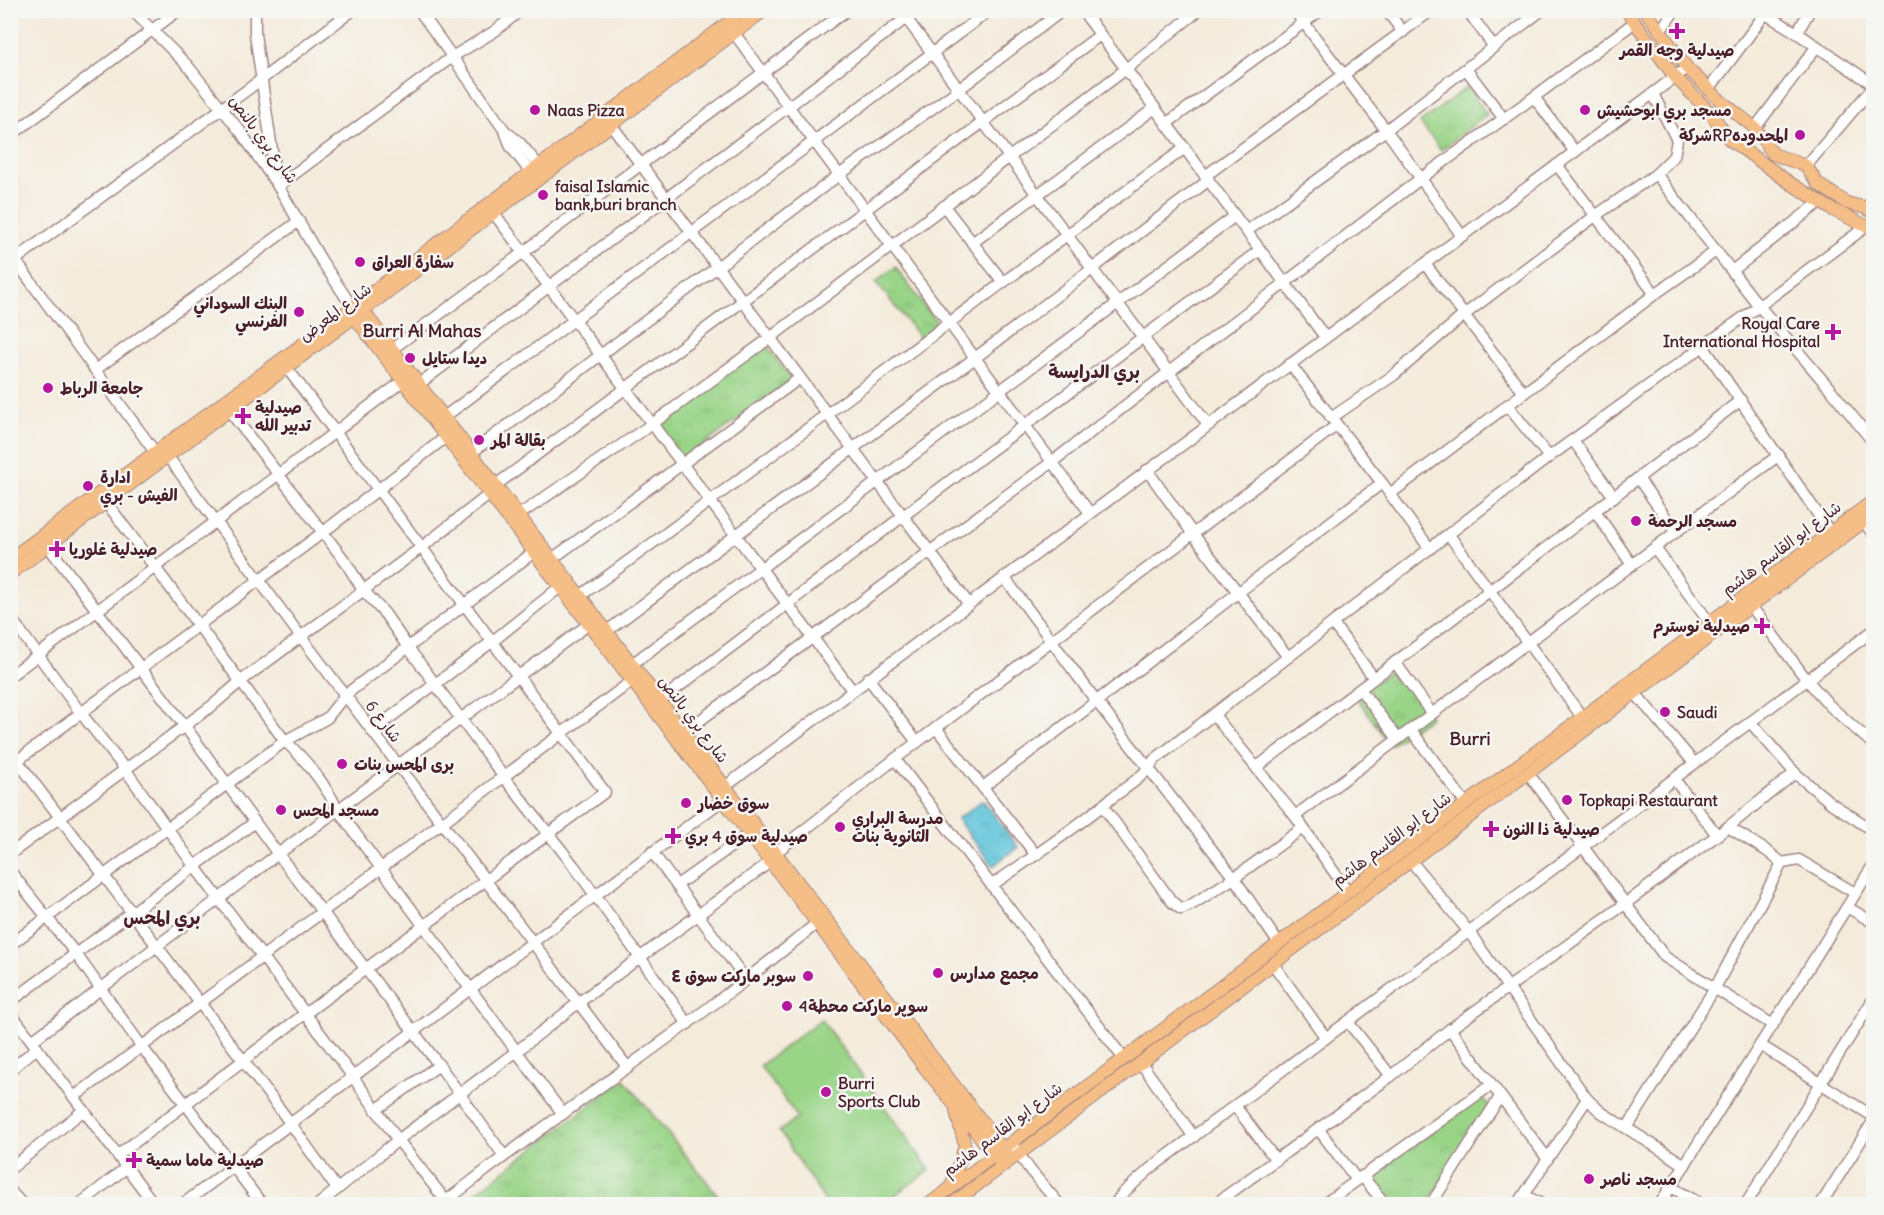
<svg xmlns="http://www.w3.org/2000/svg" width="1884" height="1215" viewBox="0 0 1884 1215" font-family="Delius,'Playpen Sans Arabic',sans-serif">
<defs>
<pattern id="park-tufts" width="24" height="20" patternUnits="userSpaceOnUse" patternTransform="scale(1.5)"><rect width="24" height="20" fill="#99d487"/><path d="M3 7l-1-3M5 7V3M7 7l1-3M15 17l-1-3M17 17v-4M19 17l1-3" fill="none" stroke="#85b675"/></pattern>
<pattern id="water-ripples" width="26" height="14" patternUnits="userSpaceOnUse" patternTransform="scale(1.5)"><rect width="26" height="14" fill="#5cc2d9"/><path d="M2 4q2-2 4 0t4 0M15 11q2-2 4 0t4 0" fill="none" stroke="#52a6ba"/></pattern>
</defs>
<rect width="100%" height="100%" fill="#f6f6f2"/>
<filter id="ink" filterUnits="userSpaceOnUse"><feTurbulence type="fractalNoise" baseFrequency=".0167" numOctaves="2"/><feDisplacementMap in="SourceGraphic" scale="12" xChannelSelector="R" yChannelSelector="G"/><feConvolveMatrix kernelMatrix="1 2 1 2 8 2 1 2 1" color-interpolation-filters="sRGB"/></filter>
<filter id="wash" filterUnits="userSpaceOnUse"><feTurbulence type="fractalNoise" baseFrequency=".008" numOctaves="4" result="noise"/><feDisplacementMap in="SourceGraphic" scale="24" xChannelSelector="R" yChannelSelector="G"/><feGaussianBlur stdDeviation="1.35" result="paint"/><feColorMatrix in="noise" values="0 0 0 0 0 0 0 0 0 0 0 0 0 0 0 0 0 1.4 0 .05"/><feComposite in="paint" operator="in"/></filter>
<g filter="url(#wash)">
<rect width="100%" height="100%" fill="#f4ebdb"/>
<g fill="url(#park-tufts)" stroke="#727a59" stroke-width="1.5">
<polygon points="1467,87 1487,114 1441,150 1420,123"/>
<polygon points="895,267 939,325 921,339 876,282"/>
<polygon points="766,345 792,380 683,460 658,425"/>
<polygon points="1396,667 1431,716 1390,745 1356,697"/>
<polygon points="624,1079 725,1204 461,1204"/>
<polygon points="1481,1096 1491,1108 1427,1204 1393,1204 1370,1176"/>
</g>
<polygon fill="#99d487" stroke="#727a59" stroke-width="1.5" points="821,1019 930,1170 882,1204 827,1204 779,1131 798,1118 760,1066"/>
<polygon fill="url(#water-ripples)" stroke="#537082" stroke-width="1.5" points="983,800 1018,847 993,866 957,819"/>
</g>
<g filter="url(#ink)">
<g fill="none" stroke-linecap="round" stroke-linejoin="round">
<g stroke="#9f8583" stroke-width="13">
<g id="minor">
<polyline points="132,10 187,65 240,131 278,186 321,260 349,302 349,310"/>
<polyline points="255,10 255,34 273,157 273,178"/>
<polyline points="419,10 505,131 511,147 535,178"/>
<polyline points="729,10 734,33 1090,513"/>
<polyline points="900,10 1208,425"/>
<polyline points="1082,10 1325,337"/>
<polyline points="1294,10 1386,130 1462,236"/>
<polyline points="1386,10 1403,32"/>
<polyline points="1467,10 1494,47"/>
<polyline points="1759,10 1797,33 1874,85"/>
<polyline points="1660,31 1675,10"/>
<polyline points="1797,33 1810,10"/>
<polyline points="1466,69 1504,119"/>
<polyline points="1709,89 1765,14"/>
<polyline points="607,119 968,603"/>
<polyline points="1166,124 1321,10"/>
<polyline points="1755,128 1817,46"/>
<polyline points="505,131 519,142 544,172"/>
<polyline points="10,136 179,10"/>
<polyline points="1575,152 1534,97 1635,22"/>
<polyline points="1557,165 1655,294"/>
<polyline points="1806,166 1874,86"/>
<polyline points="1656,174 1759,306 1831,390 1874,443"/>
<polyline points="1205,176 1432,10"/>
<polyline points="278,186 452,57 495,31 521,10"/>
<polyline points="944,206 1003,282"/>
<polyline points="490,208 852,690"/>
<polyline points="1866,208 1874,198"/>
<polyline points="1247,231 1386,130 1542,10"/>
<polyline points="972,243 1155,108"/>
<polyline points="10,253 160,459"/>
<polyline points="15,260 262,79 353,10"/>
<polyline points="1425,264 1524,393"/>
<polyline points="1732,271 1820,202"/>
<polyline points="1703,346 1830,532"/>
<path d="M 392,349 C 545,238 695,123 847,10"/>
<polyline points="1290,364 1382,483 1430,549"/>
<polyline points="95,370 299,221"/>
<polyline points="419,384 917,10"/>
<polyline points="225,405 345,561 363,590 385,614 407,646 503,776 574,866 688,1024"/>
<polyline points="1507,405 1549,457"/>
<polyline points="444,417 990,10"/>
<polyline points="1331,418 1394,375 1464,315 1595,216 1656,174 1674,156 1677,140 1653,94"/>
<polyline points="1573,440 1614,497"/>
<polyline points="163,450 301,637 628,1068"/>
<polyline points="471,453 839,175 958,90 1063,10"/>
<polyline points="1147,470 1193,534 1288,657"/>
<polyline points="1638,478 1676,532"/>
<polyline points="496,485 1100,35"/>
<polyline points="1390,494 1655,294 1716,251"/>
<path d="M 106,502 L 285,741 C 306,760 325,784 338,810 L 563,1114"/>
<polyline points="1595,511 1632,565"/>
<polyline points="519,515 652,424 770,338 1126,69 1199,10"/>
<polyline points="1864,522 1874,535"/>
<polyline points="1449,535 1582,717"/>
<polyline points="48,546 184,725 278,854 439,1065 504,1156"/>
<polyline points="1655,548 1709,622"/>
<polyline points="552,559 800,378"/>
<polyline points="1004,577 1097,702 1234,878 1279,944"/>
<path d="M 580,596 C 784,449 982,296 1185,148"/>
<polyline points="1751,606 1807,680 1831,707 1874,745"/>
<polyline points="10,617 80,712 125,769 195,867 353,1077 398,1140 446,1201"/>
<polyline points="1333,624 1374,678"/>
<polyline points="607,631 975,358 1209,180"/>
<polyline points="1395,662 1432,714"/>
<polyline points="632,664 1235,216"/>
<polyline points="10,676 403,381"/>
<polyline points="868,678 917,742"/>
<polyline points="1360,689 1398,739"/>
<polyline points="1635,693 1694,763"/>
<polyline points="660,701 903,516 1260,250"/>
<polyline points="1214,715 1295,816 1348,892"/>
<polyline points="1750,722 1795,773 1831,803 1874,831"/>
<polyline points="936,728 1036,855"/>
<polyline points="1411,730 1466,804"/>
<polyline points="372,731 493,641 560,587"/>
<polyline points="684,732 1052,462 1420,179 1534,97"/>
<polyline points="10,751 291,1124 337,1189"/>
<polyline points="895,759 1124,1059"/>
<polyline points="10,766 322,533 446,437"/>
<polyline points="1257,767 1741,400"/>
<polyline points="1528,773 1665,957 1773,1025"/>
<polyline points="1674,779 1717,835"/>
<path d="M 983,787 C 1117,687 1248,584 1382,483"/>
<polyline points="719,791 1687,68"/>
<polyline points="1103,806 1172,902 1181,909 1191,905 1234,878 1303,828"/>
<polyline points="1295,816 1779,455"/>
<polyline points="1728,827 1767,851 1782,863 1799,860 1855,893"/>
<polyline points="652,852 746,980"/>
<polyline points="10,854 213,705 241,681 422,547 490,494"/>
<polyline points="1411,861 1469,932 1587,1099 1601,1112 1685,1165"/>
<polyline points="10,871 76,954 142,1047 262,1204"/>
<polyline points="677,885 749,834"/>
<path d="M 992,885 C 1033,857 1074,829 1113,797 C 1128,786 1145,776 1154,760 L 1549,457 L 1759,306 L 1867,226"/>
<polyline points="1847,907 1874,923"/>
<polyline points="10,945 285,741 327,718 345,695 534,552"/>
<polyline points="1273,964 1326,1038"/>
<polyline points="10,1002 255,822"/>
<polyline points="10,1012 154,1204"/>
<polyline points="1348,1022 1391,1076"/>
<polyline points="1450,1029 1547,1158"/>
<polyline points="32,1041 278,854 589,624"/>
<polyline points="1760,1045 1874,1117"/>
<polyline points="1141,1063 1194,1137"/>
<polyline points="10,1070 37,1048"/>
<polyline points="74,1097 632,681"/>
<polyline points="1235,1106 1276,1160"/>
<polyline points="376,1110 439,1065"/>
<polyline points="1627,1128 1715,988 1782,863"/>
<polyline points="1319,1130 1357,1180"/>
<polyline points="1011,1143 1030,1170 1059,1204"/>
<polyline points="118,1155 306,1013 605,792 287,368"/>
<polyline points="10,1169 84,1110"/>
<polyline points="1362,1176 1385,1204"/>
<polyline points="1671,1187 1701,1204"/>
<polyline points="10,1191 22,1204"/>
<polyline points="1524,1195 1541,1204"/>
<path d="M 443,1203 C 464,1188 484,1171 505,1156 C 609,1079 717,1006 817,923"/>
<polyline points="80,1204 127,1167"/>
<polyline points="183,1204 728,796"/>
<polyline points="319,1204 398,1140 517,1051 578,1003 770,862 775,853 895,759 1337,425"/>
<polyline points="1115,1204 1122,1194 1151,1168 1874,630"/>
<polyline points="1215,1204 1391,1076 1450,1029 1625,904 1728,827 1795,773"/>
<polyline points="1324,1204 1491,1085"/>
<polyline points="1431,1204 1500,1097"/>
<polyline points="1518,1204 1587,1099"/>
<polyline points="1660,1204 1874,864"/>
<polyline points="1746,1204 1874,998"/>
<polyline points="1821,1204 1874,1120"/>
</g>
</g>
<g stroke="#9f8583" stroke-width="14">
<g id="major">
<polyline points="1626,10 1675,77 1711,113 1729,139 1790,183 1833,210 1874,230"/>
<polyline points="1645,10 1687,68 1721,101 1755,128 1773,154 1806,166 1818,184 1847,203 1866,208 1874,213"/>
<polyline points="357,303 845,944 1007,1154"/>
<polyline points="349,310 817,923 925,1068 1000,1162"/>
<polyline points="10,559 349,310 745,10"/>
<polyline points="10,574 765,10"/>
<polyline points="950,1189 965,1146 956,1111"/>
<polyline points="929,1204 1874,500"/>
<polyline points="952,1204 1874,514"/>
</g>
</g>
<use href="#minor" stroke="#fff" stroke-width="10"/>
<use href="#major" stroke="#f6be87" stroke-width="12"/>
</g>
</g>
<g fill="#b5179e" stroke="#f6f6f2" stroke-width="2">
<path d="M1674 22h6v6h6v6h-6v6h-6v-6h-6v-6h6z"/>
<circle cx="535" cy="110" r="6"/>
<circle cx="1585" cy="110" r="6"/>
<circle cx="1800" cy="135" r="6"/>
<circle cx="543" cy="195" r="6"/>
<circle cx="360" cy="262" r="6"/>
<circle cx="299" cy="312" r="6"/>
<path d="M1830 323h6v6h6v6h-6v6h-6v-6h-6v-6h6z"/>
<circle cx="410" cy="358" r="6"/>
<circle cx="48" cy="388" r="6"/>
<path d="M240 407h6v6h6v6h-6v6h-6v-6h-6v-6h6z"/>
<circle cx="479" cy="440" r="6"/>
<circle cx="88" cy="486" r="6"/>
<circle cx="1636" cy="521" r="6"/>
<path d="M54 540h6v6h6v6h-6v6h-6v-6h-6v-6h6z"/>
<path d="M1759 617h6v6h6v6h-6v6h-6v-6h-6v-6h6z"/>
<circle cx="1665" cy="712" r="6"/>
<circle cx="342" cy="764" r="6"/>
<circle cx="1567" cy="800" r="6"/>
<circle cx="686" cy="803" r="6"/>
<circle cx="281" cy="810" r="6"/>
<circle cx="840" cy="827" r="6"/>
<path d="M1488 820h6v6h6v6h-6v6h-6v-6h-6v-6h6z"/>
<path d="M670 827h6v6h6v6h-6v6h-6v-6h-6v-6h6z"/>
<circle cx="938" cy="973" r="6"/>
<circle cx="808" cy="976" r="6"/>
<circle cx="787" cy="1006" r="6"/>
<circle cx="826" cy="1092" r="6"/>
<path d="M131 1151h6v6h6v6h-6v6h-6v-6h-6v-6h6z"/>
<circle cx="1589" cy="1179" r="6"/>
</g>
<g text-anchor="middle" stroke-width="5" stroke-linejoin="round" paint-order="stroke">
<g font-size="16" font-weight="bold" fill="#4a1f2b" stroke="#f6f6f2" text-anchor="start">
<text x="1677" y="56" text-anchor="middle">صيدلية وجه القمر</text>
<text x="547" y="116">Naas Pizza</text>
<text x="1597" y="116">مسجد بري ابوحشيش</text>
<text x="1788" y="141" text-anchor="end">شركةRPالمحدوده</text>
<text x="555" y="192">faisal Islamic<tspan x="555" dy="18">bank,buri branch</tspan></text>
<text x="372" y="268">سفارة العراق</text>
<text x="287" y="309" text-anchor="end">البنك السوداني<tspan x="287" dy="18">الفرنسي</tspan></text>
<text x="1820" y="329" text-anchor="end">Royal Care<tspan x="1820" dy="18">International Hospital</tspan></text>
<text x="422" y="364">ديدا ستايل</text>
<text x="60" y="394">جامعة الرباط</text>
<text x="255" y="413">صيدلية<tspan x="255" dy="18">تدبير الله</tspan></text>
<text x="491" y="446">بقالة المر</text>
<text x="100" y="483">ادارة<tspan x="100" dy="18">الفيش - بري</tspan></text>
<text x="1648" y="527">مسجد الرحمة</text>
<text x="69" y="555">صيدلية غلوريا</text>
<text x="1750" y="632" text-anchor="end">صيدلية نوسترم</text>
<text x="1677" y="718">Saudi</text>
<text x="354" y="770">برى المحس بنات</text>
<text x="1579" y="806">Topkapi Restaurant</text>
<text x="698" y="809">سوق خضار</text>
<text x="293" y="816">مسجد المحس</text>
<text x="852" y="824">مدرسة البراري<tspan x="852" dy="18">الثانوية بنات</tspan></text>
<text x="1503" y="835">صيدلية ذا النون</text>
<text x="685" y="842">صيدلية سوق 4 بري</text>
<text x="950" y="979">مجمع مدارس</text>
<text x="796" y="982" text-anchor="end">سوبر ماركت سوق ٤</text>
<text x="799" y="1012">سوپر مارکت محطة4</text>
<text x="838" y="1089">Burri<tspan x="838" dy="18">Sports Club</tspan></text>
<text x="146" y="1166">صيدلية ماما سمية</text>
<text x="1601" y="1185">مسجد ناصر</text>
</g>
<g font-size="16" fill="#4a1f2b" stroke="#f6f6f2">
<text transform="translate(264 139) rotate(54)" y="6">شارع بري بالنص</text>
<text transform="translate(335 312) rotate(-37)" y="6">شارع المعرض</text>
<text transform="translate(1781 548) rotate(-37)" y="6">شارع ابو القاسم هاشم</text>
<text transform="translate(694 719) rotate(53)" y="6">شارع بري بالنص</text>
<text transform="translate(384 721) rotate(53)" y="6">شارع 6</text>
<text transform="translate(1391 839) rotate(-37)" y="6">شارع ابو القاسم هاشم</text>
<text transform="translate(1002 1129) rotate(-37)" y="6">شارع ابو القاسم هاشم</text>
</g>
<g font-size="18" font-weight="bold" fill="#4a1f2b" stroke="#f6f6f2">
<text x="422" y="337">Burri Al Mahas</text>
<text x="1094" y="378">بري الدرايسة</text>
<text x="1470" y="745">Burri</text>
<text x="162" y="924">بري المحس</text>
</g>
</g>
<rect width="1884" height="1215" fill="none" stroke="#f6f6f2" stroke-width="36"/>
</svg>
